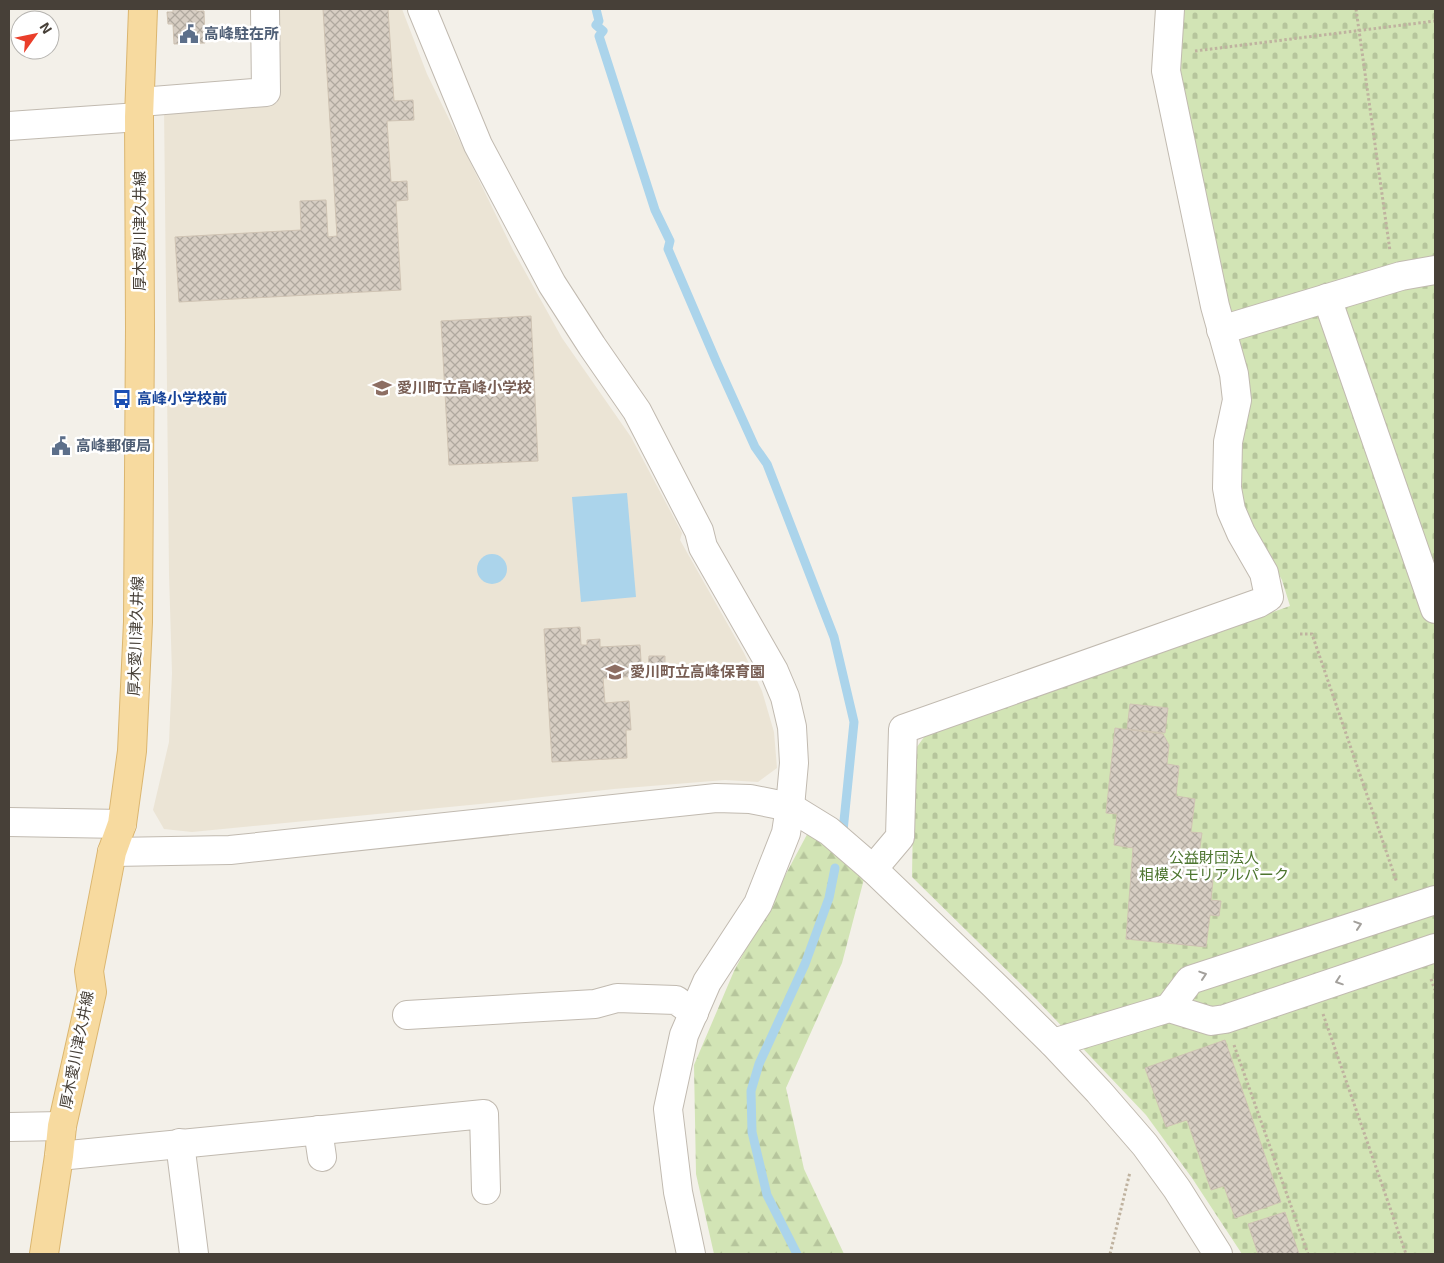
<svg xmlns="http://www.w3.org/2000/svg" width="1444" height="1263" viewBox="0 0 1444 1263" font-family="'Exo 2','Noto Sans JP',sans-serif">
<defs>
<pattern id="forest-firs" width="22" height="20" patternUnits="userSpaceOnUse" patternTransform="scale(1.25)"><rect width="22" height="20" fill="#d2e4b5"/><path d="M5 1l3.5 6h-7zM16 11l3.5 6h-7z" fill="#b6c59c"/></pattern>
<pattern id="cemetery-stones" width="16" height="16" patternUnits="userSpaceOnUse" patternTransform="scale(1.25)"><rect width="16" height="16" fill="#d2e4b5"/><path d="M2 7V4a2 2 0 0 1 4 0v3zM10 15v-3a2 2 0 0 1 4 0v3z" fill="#b6c59c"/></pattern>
<pattern id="building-cross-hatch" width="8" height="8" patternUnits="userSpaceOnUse" patternTransform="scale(1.25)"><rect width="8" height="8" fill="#d7cec3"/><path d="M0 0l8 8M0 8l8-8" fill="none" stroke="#b0a99f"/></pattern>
</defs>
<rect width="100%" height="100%" fill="#f3f0e9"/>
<polygon fill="#ebe4d5" points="275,9 402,9 427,74 513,250 562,338 631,437 682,533 680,540 744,653 762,691 774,732 777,768 758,782 725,780 614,789 480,804 192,832 164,829 153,810 169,742 172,673 169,574 164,107 277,103"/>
<polygon fill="url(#forest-firs)" points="811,827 864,879 842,963 786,1088 804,1169 844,1254 714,1254 696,1174 694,1065 734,971"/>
<polygon fill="url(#cemetery-stones)" points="1180,9 1435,9 1435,1254 1242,1254 1192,1178 1146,1115 1035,998 912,877 914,751 927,733 1290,606 1282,580 1257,537 1245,510 1238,483 1231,315 1177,60"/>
<g fill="#abd4eb">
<polygon points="627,493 636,597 581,602 572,497"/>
<circle cx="492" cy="569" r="15"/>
</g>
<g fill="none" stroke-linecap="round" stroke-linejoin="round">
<g stroke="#abd4eb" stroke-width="9">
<polyline points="596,9 599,21 596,25 603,31 599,36 655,210 670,241 668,249 717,363 755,447 767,464 834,637 854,722 843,831"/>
<polyline points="797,1254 767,1195 752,1132 751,1091 759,1064 805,964 829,898 835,868"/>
</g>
</g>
<g fill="url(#building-cross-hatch)" stroke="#cfc3b3">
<polygon points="173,9 196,9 196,11 204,11 205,43 174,44 173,24 168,24 167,12 173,12"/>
<polygon points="323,9 388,9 394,101 413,100 414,120 387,121 391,182 407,181 408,200 396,201 401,290 179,302 175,237 301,230 300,201 326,200 328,237 337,236"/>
<polygon points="531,316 538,461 449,465 441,321"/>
<polygon points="580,627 581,645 587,645 587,640 600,639 600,647 640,645 642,676 603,678 605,703 629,701 631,730 626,730 627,758 552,762 544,629"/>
<polygon points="649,656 665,656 665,671 648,671"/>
<polygon points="1130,704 1168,708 1165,733 1127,729"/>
<polygon points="1115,728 1163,734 1169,745 1167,764 1179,766 1176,796 1195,799 1191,832 1202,833 1198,861 1209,863 1207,878 1213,880 1211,900 1221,901 1219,916 1210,915 1206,947 1126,939 1133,848 1114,845 1117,814 1106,813"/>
<polygon points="1225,1040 1281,1202 1235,1218 1224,1186 1211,1190 1187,1120 1166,1127 1145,1068"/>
<polygon points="1285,1212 1299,1254 1258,1254 1248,1224"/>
</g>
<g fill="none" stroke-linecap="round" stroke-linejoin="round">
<g stroke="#c1bab0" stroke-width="30">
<g id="minor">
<polyline points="422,9 478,145 552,284 592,346 637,411 699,531 703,547 774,671 785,697 792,727 794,763 790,807 786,833 758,904 707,982 684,1035 668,1109 678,1192 691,1254"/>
<polyline points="140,102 266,92 265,9"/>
<polyline points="9,126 139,117"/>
<polyline points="1327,298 1435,609"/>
<polyline points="1221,330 1401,276 1435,270"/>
<polyline points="9,822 122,824"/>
<polyline points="112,852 230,850 716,798 750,799 790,807 829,831 873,869 994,985 1053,1043 1099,1092 1145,1145 1177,1189 1218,1254"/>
<polyline points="873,869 900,837 903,729 1259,603 1269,597 1264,573 1241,533 1231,510 1227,488 1228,442 1237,400 1234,374 1215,306 1166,71 1170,9"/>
<polyline points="1169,1008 1190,980 1435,900"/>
<polyline points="407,1015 595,1004 617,998 676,1000 694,1013"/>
<polyline points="1053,1043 1169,1008 1211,1021 1225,1019 1435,948"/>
<polyline points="9,1127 62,1126"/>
<polyline points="318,1130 322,1157"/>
<polyline points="180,1143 194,1254"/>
<polyline points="59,1156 484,1114 486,1190"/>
</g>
</g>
<g stroke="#dbb670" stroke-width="30">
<polyline id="major" points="44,1254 59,1156 62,1126 92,992 89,971 112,852 122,824 132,751 138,622 140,328 139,117 143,9"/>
</g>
<g stroke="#bfb29f" stroke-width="3" stroke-dasharray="2.5 2.5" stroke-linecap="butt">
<polyline points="1356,9 1390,251"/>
<polyline points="1195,51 1435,21"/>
<polyline points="1300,634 1312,634 1397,883"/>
<polyline points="1431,979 1435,990"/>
<polyline points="1323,1014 1406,1254"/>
<polyline points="1234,1045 1308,1254"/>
<polyline points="1110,1254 1130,1172"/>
</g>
<use href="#minor" stroke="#fff" stroke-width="28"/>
<use href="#major" stroke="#f7da9f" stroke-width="28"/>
</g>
<defs><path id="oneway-chevron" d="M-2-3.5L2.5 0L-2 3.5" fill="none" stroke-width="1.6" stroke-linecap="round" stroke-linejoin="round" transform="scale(1.25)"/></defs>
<g stroke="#a3a09c">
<use href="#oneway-chevron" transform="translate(1358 925) rotate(-18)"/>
<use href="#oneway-chevron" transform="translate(1203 975) rotate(-18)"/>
<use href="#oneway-chevron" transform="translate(1339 981) rotate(161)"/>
</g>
<defs>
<g id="civic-bare" transform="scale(1.5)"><path d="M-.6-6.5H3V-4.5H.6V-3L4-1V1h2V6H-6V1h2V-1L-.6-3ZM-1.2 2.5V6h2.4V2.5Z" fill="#5c6f8a" stroke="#fff" stroke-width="2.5" paint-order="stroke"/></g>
<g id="school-bare" transform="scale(1.5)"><path d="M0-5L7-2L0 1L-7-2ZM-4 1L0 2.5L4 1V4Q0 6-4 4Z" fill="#8d6e63" stroke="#fff" stroke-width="2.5" paint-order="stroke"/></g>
<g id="bus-bare" transform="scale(1.5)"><path d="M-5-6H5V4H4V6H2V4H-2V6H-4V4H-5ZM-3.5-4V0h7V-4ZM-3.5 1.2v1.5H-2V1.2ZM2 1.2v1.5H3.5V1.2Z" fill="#1a4fb4" stroke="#fff" stroke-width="2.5" paint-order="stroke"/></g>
</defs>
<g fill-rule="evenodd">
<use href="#civic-bare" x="189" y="34"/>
<use href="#school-bare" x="382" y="388"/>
<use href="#bus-bare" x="122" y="399"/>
<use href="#civic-bare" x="61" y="446"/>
<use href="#school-bare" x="615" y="672"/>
</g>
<g text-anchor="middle" stroke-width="5" stroke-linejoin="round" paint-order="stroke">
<g font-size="15" font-weight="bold" fill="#4e5e75" stroke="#fff" text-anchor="start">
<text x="204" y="39">高峰駐在所</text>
<text x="76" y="451">高峰郵便局</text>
</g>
<g font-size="15" fill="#474038" stroke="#fff">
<text transform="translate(140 231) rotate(-90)" y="5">厚木愛川津久井線</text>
<text transform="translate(136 636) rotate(-88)" y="5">厚木愛川津久井線</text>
<text transform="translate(77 1050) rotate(-79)" y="5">厚木愛川津久井線</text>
</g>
<g font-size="15" font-weight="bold" fill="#785e54" stroke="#fff" text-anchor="start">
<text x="397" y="393">愛川町立高峰小学校</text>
<text x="630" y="677">愛川町立高峰保育園</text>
</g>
<g font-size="15" font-weight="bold" fill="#164399" stroke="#fff" text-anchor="start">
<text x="137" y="404">高峰小学校前</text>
</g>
<g font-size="15" fill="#4d752f" stroke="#fff">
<text x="1214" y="863">公益財団法人<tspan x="1214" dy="17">相模メモリアルパーク</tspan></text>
</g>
</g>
<rect width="1444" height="1263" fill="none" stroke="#474038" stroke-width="20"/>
<g transform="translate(35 35) rotate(57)"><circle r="24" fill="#ffffff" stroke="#b5b3af"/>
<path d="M0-4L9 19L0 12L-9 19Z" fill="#ea3e2a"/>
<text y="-8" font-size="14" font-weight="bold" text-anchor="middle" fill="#474038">N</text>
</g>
</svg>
